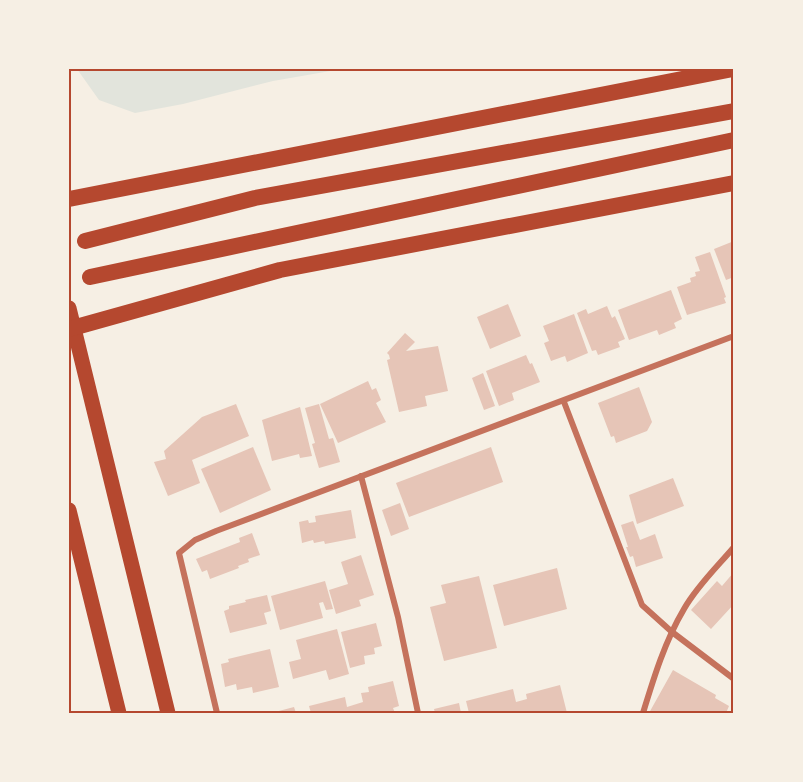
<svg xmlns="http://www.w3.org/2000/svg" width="803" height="782" viewBox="0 0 803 782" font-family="'Sofia Sans Condensed',sans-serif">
<rect width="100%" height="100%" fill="#f6efe4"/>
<polygon fill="#e2e4dc" points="77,69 342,69 273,81 183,104 135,113 99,100"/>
<g fill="#e6c5b7">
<polygon points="734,241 734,277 726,280 714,249"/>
<polygon points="710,252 726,297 724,298 726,303 687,315 677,287 691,282 690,278 696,276 695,272 700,271 695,257"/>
<polygon points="671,290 682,319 674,323 676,328 659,335 657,330 629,340 618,310"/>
<polygon points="508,304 521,336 490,349 477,317"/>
<polygon points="607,306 612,318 615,316 625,339 618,342 620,347 598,355 596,350 592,351 577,313 586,309 588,314"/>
<polygon points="574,314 588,353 567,362 565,356 551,361 544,343 549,341 543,326"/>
<polygon points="405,333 415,342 406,351 438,346 448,391 425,396 427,406 399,412 387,360 390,359 389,355 387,353"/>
<polygon points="526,355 530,364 532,363 540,382 512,393 514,400 499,406 486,371"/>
<polygon points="483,373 495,406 484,410 472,378"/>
<polygon points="368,381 372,390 376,388 381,400 376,403 386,422 338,443 320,404"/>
<polygon points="639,387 652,422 647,431 616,443 614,436 611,437 598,403"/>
<polygon points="236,404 249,436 192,460 200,483 168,496 154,462 166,459 164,451 202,417"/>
<polygon points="319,404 329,439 333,438 340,462 319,468 312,444 315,443 305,408"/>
<polygon points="300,407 312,456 300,458 299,454 272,461 262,420"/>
<polygon points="253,447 271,490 220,513 201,469"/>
<polygon points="491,447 503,482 409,517 396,483"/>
<polygon points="673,478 684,506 637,524 629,495"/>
<polygon points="400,503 409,529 391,536 382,510"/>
<polygon points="351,510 356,538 325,544 324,541 314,543 313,540 302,543 299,522 308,520 309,523 316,522 315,516"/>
<polygon points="633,521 640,540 655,534 663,558 636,567 633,556 630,557 626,547 628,547 621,525"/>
<polygon points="252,533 260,555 248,559 249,562 238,566 239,568 210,579 207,570 202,572 196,559 240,542 239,538"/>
<polygon points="361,555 374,595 359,600 361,606 336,614 329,590 348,584 341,562"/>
<polygon points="557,568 567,609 504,626 493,585"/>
<polygon points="734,572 734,604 711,629 691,610 717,581 722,586"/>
<polygon points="479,576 497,648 444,661 430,607 446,603 441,585"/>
<polygon points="325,581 333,609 326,610 323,602 319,603 323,618 280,630 271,596"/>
<polygon points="267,595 271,611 264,613 267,624 230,633 224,611 229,609 229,606 246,602 245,600"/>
<polygon points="376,623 382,646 374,648 375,654 364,656 365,664 350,668 341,632"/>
<polygon points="337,629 349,674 329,680 326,670 293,679 289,662 301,659 296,640"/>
<polygon points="270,649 279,687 253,693 252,687 237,690 236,684 225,687 221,664 229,662 228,659"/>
<polygon points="673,670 716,695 715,698 729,706 726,713 649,713"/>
<polygon points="393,681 399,706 393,708 395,713 311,713 309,706 345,697 347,707 363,702 361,693 369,692 368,687"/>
<polygon points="560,685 567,713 469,713 466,701 513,689 516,702 527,699 526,694"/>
<polygon points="459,703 461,713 435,713 434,709"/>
<polygon points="294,707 296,713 275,713 275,712"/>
</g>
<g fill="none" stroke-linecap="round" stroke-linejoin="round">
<g stroke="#c5725c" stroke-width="6">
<polyline points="564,402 642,605 672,632 734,679"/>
<polyline points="361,476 398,617 418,713"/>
<polyline points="217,713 179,553 195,540 216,531 734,336"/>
<path d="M 643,713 C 654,677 665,641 684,609 C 697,586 718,566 734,547"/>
</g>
<g stroke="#b5482f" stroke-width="15">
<polyline points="69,308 168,713"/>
<polyline points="69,510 119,713"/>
</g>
<g stroke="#b5482f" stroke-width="16">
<polyline points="69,199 733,69"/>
<polyline points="85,241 255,198 734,111"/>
<polyline points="90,277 734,140"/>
<polyline points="69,329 280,270 734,183"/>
</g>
</g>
<rect width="803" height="782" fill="none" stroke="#f6efe4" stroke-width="141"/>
<rect x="70" y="70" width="662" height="642" fill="none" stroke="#b5482f" stroke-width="2"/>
</svg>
